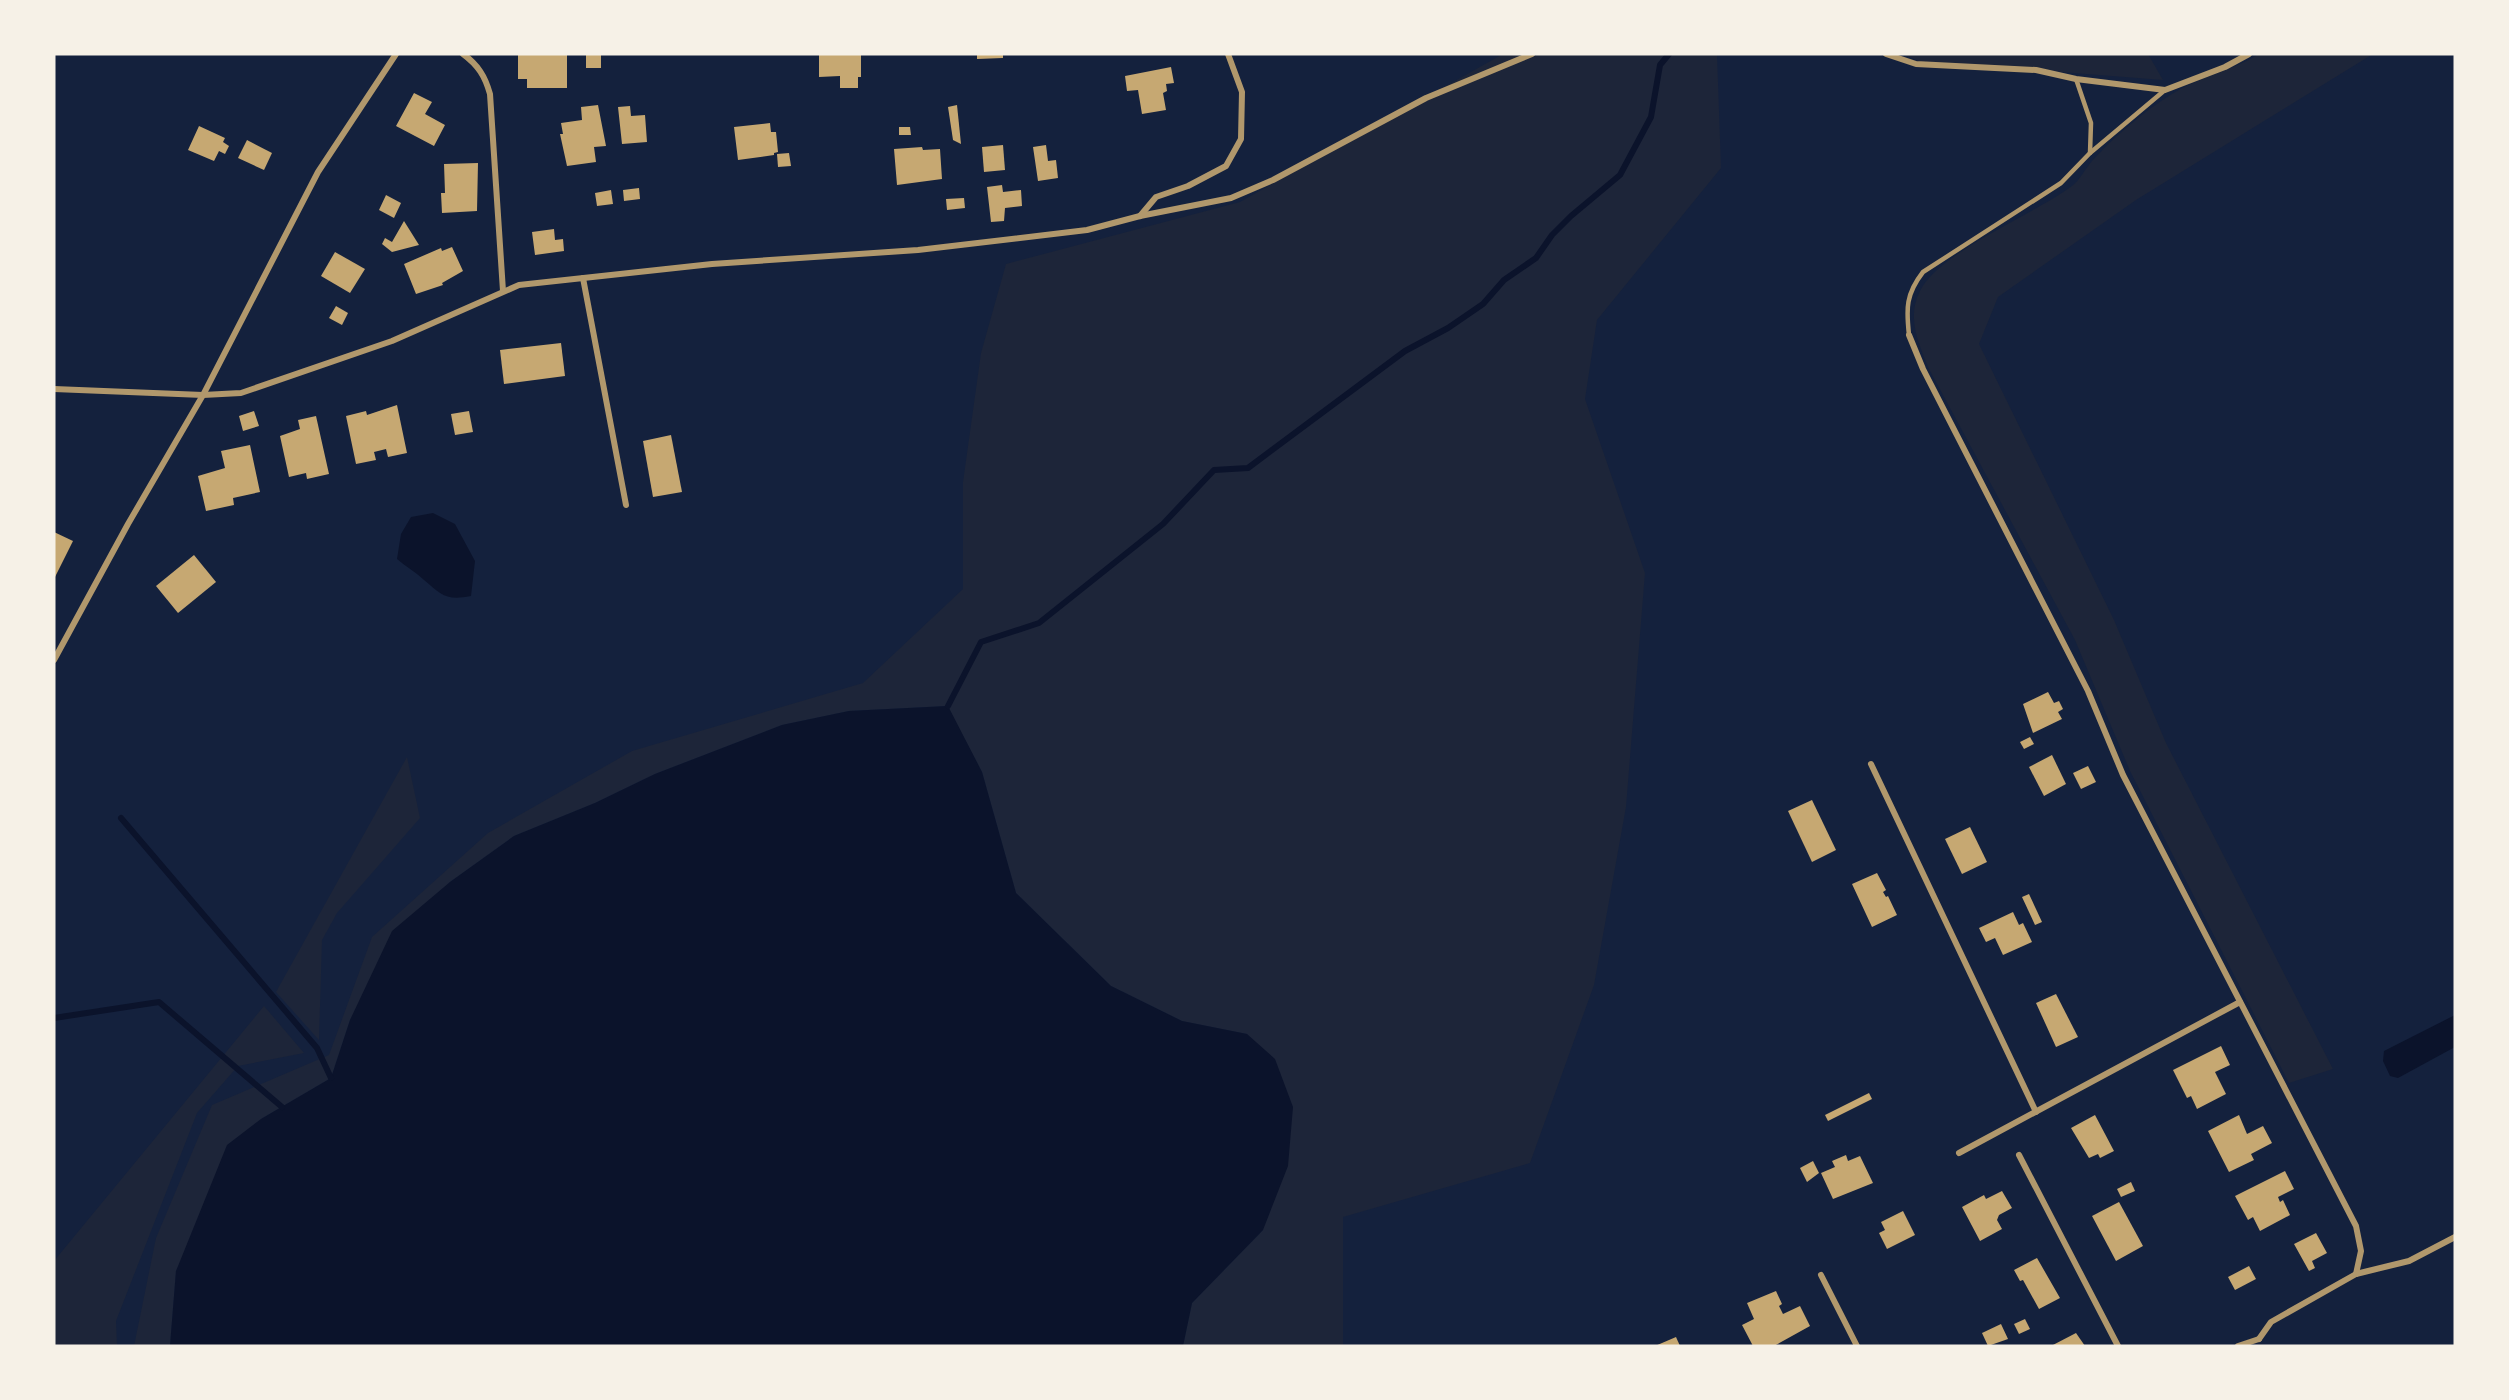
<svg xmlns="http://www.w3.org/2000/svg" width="2509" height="1400" viewBox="0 0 2509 1400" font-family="'DejaVu Sans',sans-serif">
<rect width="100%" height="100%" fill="#14213d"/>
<g fill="#1d2539">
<polygon points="1503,54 1717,54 1721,168 1597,320 1585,399 1645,573 1626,807 1594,985 1530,1163 1343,1217 1343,1346 1183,1346 1192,1303 1263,1230 1247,1034 1182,1021 1111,986 1016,893 982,772 947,706 849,711 782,725 655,774 595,803 514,836 450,882 350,1020 331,1078 261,1119 176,1271 170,1346 134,1346 156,1238 212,1105 329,1055 372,937 488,833 632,751 863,683 963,589 963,482 981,353 1006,264 1240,202"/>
<polygon points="1902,54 2148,54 2163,80 1919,61"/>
<path d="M 2259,54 L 2373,54 L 2136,200 L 1998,297 L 1979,344 L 2114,620 L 2166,743 L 2333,1069 L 2289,1083 L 2130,771 L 2075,640 L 1929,369 C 1919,344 1906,318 1920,291 C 1939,252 2035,214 2072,186 C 2080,180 2085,169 2092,161 C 2115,136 2143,112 2172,94 C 2199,77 2232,71 2259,54 Z"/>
<polygon points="407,757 420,818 337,913 322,940 319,1040 276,992"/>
<polygon points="264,1006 304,1053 238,1066 197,1113 116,1321 117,1346 54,1346 54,1261"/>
</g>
<g fill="#0b132b">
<path d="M 433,513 L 455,524 L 475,561 L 471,596 C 446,601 442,595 424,580 C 416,572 406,567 397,559 L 401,534 L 411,517 Z"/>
<polygon points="948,706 982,772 1016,893 1111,986 1182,1021 1247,1034 1275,1059 1293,1107 1288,1166 1263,1230 1192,1303 1183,1346 170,1346 176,1271 227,1145 261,1119 331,1078 350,1020 392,931 450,882 514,836 595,803 655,774 782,725 849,711"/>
<polygon points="2455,1015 2455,1047 2398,1078 2390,1076 2383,1061 2384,1051"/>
</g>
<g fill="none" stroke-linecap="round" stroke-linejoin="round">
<g stroke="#0b132b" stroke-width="6">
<polyline points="948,706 981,642 1039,623 1163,524 1214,470 1248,468 1405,351 1448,328 1483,304 1504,280 1536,258 1552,235 1571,216 1620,175 1651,117 1660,65 1669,54"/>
<polyline points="121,818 317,1048 331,1078"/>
<polyline points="54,1018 159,1002 282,1107"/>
</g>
</g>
<g fill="#c6a872">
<polygon points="518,54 567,54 567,88 527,88 527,79 518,79"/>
<polygon points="586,54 601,55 601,68 586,68"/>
<polygon points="819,54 861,54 861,77 858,77 858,88 840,88 840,76 819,77"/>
<polygon points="977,54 1003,54 1003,58 977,59"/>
<polygon points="1171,67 1174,83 1166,84 1167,91 1163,93 1166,110 1142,114 1138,90 1127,91 1125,76"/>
<polygon points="414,93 432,102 425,114 445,125 434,146 396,126"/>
<polygon points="598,105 606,146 594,147 596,162 567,166 560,134 563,134 561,123 582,120 581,107"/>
<polygon points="957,105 961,144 953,140 948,107"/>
<polygon points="630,106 631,116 645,115 647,142 622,144 618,107"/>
<polygon points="770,123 771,132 776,132 778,152 774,153 774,155 738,160 734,127"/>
<polygon points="199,126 225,138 223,142 229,146 225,154 219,151 214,161 188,150"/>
<polygon points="899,127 910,127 911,135 899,135"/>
<polygon points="247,140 272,153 264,170 238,158"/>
<polygon points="1003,145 1005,170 984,172 982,147"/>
<polygon points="1046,145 1048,161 1056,160 1058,178 1038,181 1033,147"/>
<polygon points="922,147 923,150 940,149 942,179 897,185 894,149"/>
<polygon points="789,153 791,166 778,167 777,154"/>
<polygon points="478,163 477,211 442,213 441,193 445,193 444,164"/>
<polygon points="1002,185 1003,192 1021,190 1022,206 1005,208 1004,221 991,222 987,187"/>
<polygon points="639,188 640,199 624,201 623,190"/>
<polygon points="611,190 613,204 597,206 595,193"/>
<polygon points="386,195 401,203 394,218 379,210"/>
<polygon points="964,198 965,208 947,210 946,199"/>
<polygon points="404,221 419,245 392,252 382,244 385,238 392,242"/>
<polygon points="554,229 555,240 563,239 564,251 535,255 532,232"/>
<polygon points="452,247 463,271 442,283 443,285 416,294 404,264 441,248 442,251"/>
<polygon points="335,252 365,269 350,293 321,276"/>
<polygon points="336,306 348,313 342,325 329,318"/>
<polygon points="561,343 565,376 504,384 500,350"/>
<polygon points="397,405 407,453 388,457 386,449 374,452 376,460 356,464 346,416 366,411 367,415"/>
<polygon points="254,411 259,426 243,431 239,416"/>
<polygon points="469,411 473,432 455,435 451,414"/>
<polygon points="316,416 329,474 307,479 306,473 289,477 280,436 300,429 298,420"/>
<polygon points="671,435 682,492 653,497 643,441"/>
<polygon points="250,445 260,492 233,498 234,505 206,511 198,476 225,468 221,451"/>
<polygon points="54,532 73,541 54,579"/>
<polygon points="194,555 216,582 178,613 156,586"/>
<polygon points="2048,692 2054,703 2059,701 2063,709 2058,712 2062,719 2033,733 2023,704"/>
<polygon points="2030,737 2034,744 2024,749 2020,742"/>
<polygon points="2052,755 2066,784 2044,796 2029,767"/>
<polygon points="2088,766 2096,782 2081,789 2073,773"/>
<polygon points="1812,800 1836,850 1812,862 1788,811"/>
<polygon points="1970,827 1987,862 1962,874 1945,839"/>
<polygon points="1877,873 1886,890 1883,892 1886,897 1888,896 1897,915 1872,927 1852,884"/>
<polygon points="2029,894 2042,922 2035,925 2022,897"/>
<polygon points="2013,912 2019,925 2023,923 2032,942 2003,955 1995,938 1986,942 1979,928"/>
<polygon points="2056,994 2078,1037 2056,1047 2036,1003"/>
<polygon points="2221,1046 2230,1065 2215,1072 2226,1094 2197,1109 2191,1096 2187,1098 2173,1070"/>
<polygon points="1869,1093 1872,1099 1828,1121 1825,1115"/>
<polygon points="2095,1115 2114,1151 2100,1158 2098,1154 2089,1158 2071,1128"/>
<polygon points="2239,1115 2247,1134 2263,1126 2272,1143 2251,1154 2254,1160 2229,1172 2208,1131"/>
<polygon points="1846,1155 1848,1161 1860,1156 1873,1183 1833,1199 1821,1173 1835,1167 1832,1161"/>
<polygon points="1813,1161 1819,1173 1807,1182 1800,1168"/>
<polygon points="2285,1171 2294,1189 2278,1197 2280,1202 2283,1200 2290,1215 2260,1231 2253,1217 2248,1220 2235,1196"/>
<polygon points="2131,1182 2135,1191 2121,1197 2117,1189"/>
<polygon points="2002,1191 2012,1208 1999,1215 1997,1220 2002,1229 1980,1241 1962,1207 1984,1195 1986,1199"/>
<polygon points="2119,1202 2143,1246 2116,1261 2092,1216"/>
<polygon points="1903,1211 1915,1235 1887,1249 1879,1233 1885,1230 1881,1222"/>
<polygon points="2316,1233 2327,1253 2312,1261 2315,1268 2309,1271 2294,1244"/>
<polygon points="2037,1258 2060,1298 2039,1309 2023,1280 2020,1281 2014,1270"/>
<polygon points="2249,1266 2256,1279 2235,1290 2228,1277"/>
<polygon points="1776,1291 1782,1304 1779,1306 1783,1314 1800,1306 1810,1326 1774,1346 1753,1346 1742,1325 1754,1319 1747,1303"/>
<polygon points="2025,1319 2030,1329 2019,1334 2014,1324"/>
<polygon points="2001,1324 2008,1339 1988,1346 1982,1333"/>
<polygon points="2076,1333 2085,1346 2051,1346"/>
<polygon points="1676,1337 1680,1346 1655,1346"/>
</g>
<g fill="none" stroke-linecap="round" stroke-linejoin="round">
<g stroke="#b1986c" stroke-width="4.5">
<polyline points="2076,79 2091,123 2090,153"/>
<path d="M 1909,335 C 1906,308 1906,294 1923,272 L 2061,183 L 2090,153 L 2165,90"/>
</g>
<g stroke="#b1986c" stroke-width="6">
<path d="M 463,54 C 478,65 485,76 490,94 L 503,291"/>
<polyline points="1886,54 1916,64 2036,70 2076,79 2165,90 2225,67 2249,54"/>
<polyline points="1140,216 1156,197 1188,186 1226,166 1241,139 1242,92 1228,54"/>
<polyline points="583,278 626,505"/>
<polyline points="1909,335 1923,369 2088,691 2123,775 2356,1226 2361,1251 2356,1274"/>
<polyline points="54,389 203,395 241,393 392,341 519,285 712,264 918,250 1087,230 1140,216 1231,198 1273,180 1426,98 1532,54"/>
<polyline points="54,660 128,524 203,395 318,172 396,54"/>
<polyline points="1871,764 2036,1112"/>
<polyline points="1959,1153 2240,1002"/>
<polyline points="2019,1155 2118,1346"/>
<polyline points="1821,1275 1857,1346"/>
<polyline points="2259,1339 2271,1322 2356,1274 2409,1261 2455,1237"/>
<polyline points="2238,1346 2259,1339"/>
</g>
</g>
<rect width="2509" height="1400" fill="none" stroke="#f6f1e7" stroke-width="111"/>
</svg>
